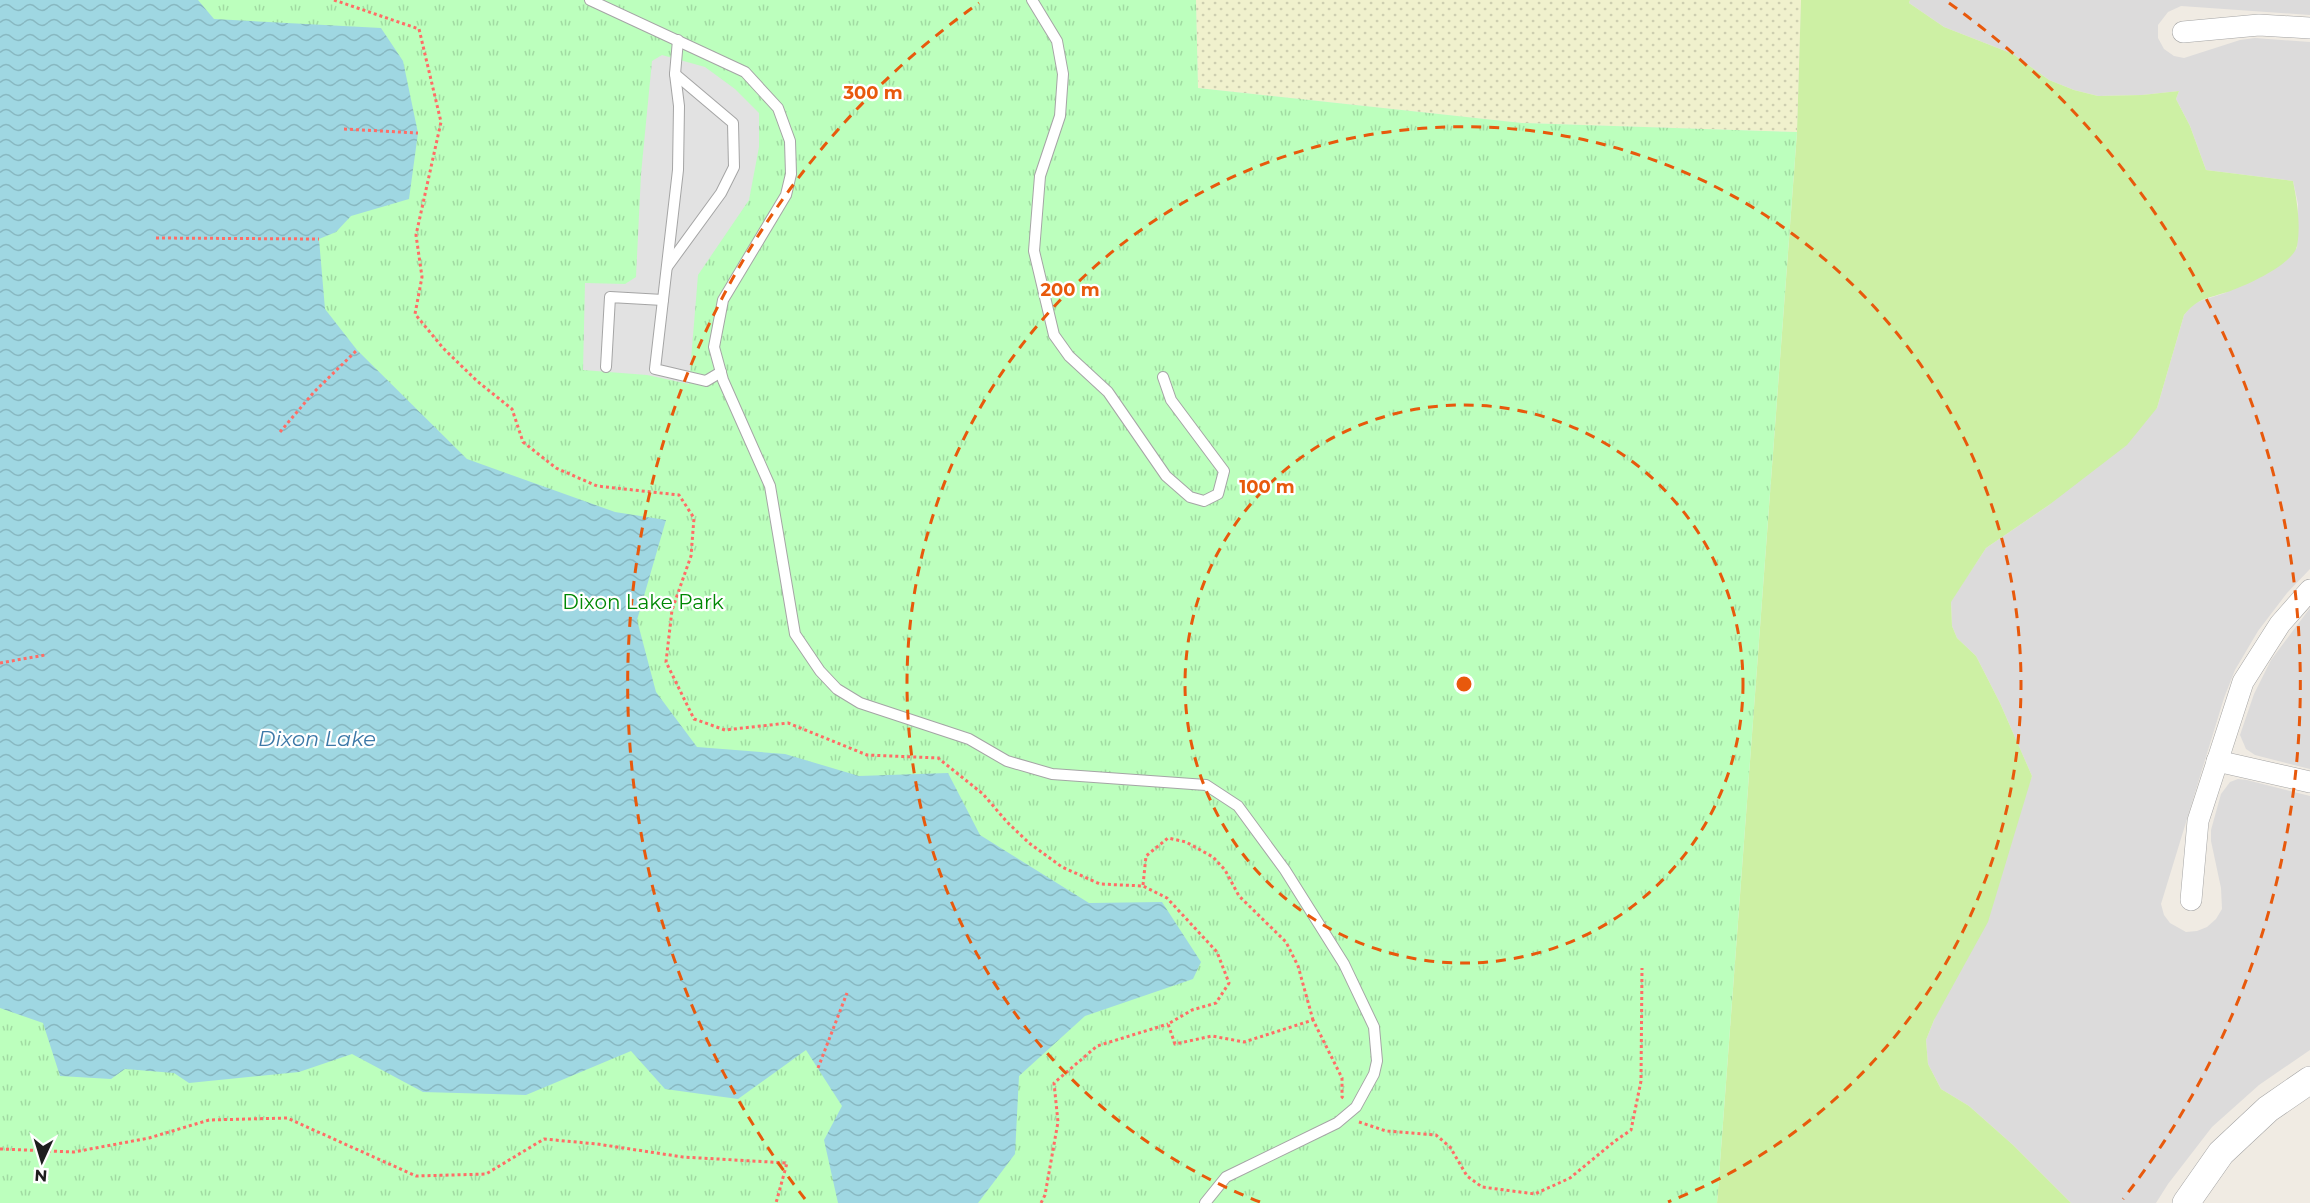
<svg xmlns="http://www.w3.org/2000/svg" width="2310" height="1203" viewBox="0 0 2310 1203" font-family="Montserrat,sans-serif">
<defs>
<pattern id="farmland-dots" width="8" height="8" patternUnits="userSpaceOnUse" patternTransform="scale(1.5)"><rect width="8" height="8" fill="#f0f1cd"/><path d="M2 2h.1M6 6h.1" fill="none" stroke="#cdceb0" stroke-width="1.8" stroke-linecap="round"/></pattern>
<pattern id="park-tufts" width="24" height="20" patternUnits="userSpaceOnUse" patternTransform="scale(1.5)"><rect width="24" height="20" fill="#bcffbd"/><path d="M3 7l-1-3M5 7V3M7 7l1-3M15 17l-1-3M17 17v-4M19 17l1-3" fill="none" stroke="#a1daa2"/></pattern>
<pattern id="water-waves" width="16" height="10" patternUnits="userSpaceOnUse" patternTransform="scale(1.5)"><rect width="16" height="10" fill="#9fd7e2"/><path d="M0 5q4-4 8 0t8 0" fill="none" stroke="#88b8c1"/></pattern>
</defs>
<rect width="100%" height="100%" fill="#f0ebe3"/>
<g fill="#dcdbdb">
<polygon points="1910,0 2310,0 2310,15 2181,6 2168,12 2158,25 2158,38 2164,49 2174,56 2184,58 2240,40 2255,38 2310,42 2310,569 2287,593 2258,631 2235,670 2224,698 2161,904 2164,915 2170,923 2186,932 2197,931 2207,927 2216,919 2222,909 2221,888 2211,841 2211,830 2221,794 2230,782 2238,779 2247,780 2310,796 2310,1050 2259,1085 2212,1127 2168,1184 2156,1203 2071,1203 2013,1145 1969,1106 1941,1089 1928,1064 1926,1040 2032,776 2000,703 1976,656 1957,638 1952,626 1951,601 1986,548 2049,505 2157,408 2184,315 2194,303 2225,293 2297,248 2298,204 2293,181 2206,170 2190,126 2176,99 2179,91 2142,95 2098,96 2074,90 2049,80 2013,54 1944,27 1909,3"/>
<polygon points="2310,608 2310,769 2255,755 2246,749 2240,735 2254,694 2271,660"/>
</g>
<polygon fill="url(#farmland-dots)" points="1196,0 1801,0 1797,132 1522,123 1198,88"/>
<path fill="#cdf0a4" d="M 1801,0 L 1910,0 L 1909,3 L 1944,27 L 2013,54 L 2049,80 L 2074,90 L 2098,96 L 2142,95 L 2179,91 L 2176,99 L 2190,126 L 2206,170 L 2293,181 C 2297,201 2301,225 2297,246 C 2293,265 2241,288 2224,293 C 2205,299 2197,299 2184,315 L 2157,408 L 2127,445 L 2049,505 L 1986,548 L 1951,602 L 1952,626 L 1957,638 L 1976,656 L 2000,703 L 2032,776 L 1988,922 L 1934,1020 L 1926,1040 L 1928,1064 L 1941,1089 L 1969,1106 L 2013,1145 L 2071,1203 L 1717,1203 L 1797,132 Z"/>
<polygon fill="url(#park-tufts)" points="0,0 1196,0 1198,88 1522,123 1797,132 1717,1203 0,1203"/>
<polygon fill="#e2e2e2" points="662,55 705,67 735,89 759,113 759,147 749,200 698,275 689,384 647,375 583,370 585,283 625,284 636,277 641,174 652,61"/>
<polygon fill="url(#water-waves)" points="0,0 198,0 214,19 381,28 403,61 418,133 409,199 351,216 336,232 319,239 325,309 357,350 467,459 615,512 666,520 637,620 656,692 697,747 785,754 859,776 948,773 980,835 1089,903 1162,902 1201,962 1193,979 1085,1016 1019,1076 1015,1154 978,1203 838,1203 824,1140 842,1106 806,1050 738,1099 665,1089 631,1051 526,1095 423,1092 352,1054 299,1072 189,1083 174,1073 125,1069 111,1079 60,1076 43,1023 0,1008"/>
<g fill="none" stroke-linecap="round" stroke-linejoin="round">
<g stroke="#a5a5a5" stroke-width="12">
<g id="service">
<polyline points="590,0 745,72 778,108 790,141 791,174 786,195 723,300 714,347 723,380 770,486 795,634 820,671 837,689 860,703 969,739 1007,761 1052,774 1206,785 1238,806 1285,870 1344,964 1374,1027 1377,1061 1374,1074 1356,1107 1337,1123 1226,1177 1205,1203"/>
<polyline points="1032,0 1057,41 1063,74 1060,116 1040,176 1034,251 1054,335 1069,356 1108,392 1166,476 1190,497 1204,501 1218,494 1224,471 1171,400 1163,377"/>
<polyline points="678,40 675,74 679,106 678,170 655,369 706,381 721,372"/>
<polyline points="667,267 721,193 734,167 733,123 675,74"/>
<polyline points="606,367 610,297 663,300"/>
</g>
</g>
<g stroke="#a5a5a5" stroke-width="22">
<g id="minor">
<polyline points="2183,32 2259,25 2310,28"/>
<polyline points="2217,761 2310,782"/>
<polyline points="2191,900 2198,821 2243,682 2280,624 2310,590"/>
</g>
</g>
<g stroke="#a5a5a5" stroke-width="28">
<polyline id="tertiary" points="2186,1203 2221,1153 2268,1109 2310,1080"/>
</g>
<g stroke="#ff6d66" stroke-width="3" stroke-dasharray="3 3" stroke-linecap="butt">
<polyline points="334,0 419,29 441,122 416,235 422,277 415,314 443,348 477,381 512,409 523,442 556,468 597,486 679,495 694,518 691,556 672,610 666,662 694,719 725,730 788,723 867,755 938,758 983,794 1007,822 1029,843 1062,867 1100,884 1143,886 1167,898 1217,952 1229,983 1216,1003 1192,1010 1168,1024 1175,1044 1212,1036 1244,1042 1313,1020 1342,1078 1342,1097 1345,1099"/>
<polyline points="344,129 418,133"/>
<polyline points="156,238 319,239"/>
<polyline points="280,432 314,392 357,350"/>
<polyline points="0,663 45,655"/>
<polyline points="1143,885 1146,856 1168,838 1186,842 1213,857 1225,870 1239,896 1286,942 1298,966 1313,1020"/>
<polyline points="818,1068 847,993"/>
<polyline points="1359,1122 1386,1131 1436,1135 1450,1147 1467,1176 1482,1187 1535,1194 1570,1178 1615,1141 1631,1130 1641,1081 1642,968"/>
<polyline points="0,1149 74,1152 149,1138 209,1120 287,1118 416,1176 486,1174 544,1139 597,1144 683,1157 787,1163 776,1203"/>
<polyline points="1041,1203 1045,1195 1058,1122 1054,1083 1097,1046 1168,1024"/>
</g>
<use href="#service" stroke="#fff" stroke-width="10"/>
<use href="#minor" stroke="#fff" stroke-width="21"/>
<use href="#tertiary" stroke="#fff" stroke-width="27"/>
</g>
<g fill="none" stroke="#e8590c" stroke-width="3" stroke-dasharray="10 8">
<circle cx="1464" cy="684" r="279"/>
<path d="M1260 1202A557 557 0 1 1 1668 1202"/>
<path d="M805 1199A836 836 0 0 1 979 3M1949 3A836 836 0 0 1 2123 1199"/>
</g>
<g text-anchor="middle" stroke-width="4.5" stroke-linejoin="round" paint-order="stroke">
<g font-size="20" fill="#008804" stroke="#fff">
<text x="643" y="609">Dixon Lake Park</text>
</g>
<g font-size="21" font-style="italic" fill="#3c78a7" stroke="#fff">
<text x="317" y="746">Dixon Lake</text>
</g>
</g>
<circle cx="1464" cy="684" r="9" fill="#e8590c" stroke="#fff" stroke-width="3"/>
<g font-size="18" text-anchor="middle" font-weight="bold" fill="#e8590c" stroke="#fff" stroke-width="4.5" stroke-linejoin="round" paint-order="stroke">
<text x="873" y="99">300 m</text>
<text x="1070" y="296">200 m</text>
<text x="1267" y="493">100 m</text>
</g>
<g transform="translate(42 1161) rotate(184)" stroke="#ffffff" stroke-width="4.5" paint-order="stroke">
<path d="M0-4.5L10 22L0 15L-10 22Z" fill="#1e1e1e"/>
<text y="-9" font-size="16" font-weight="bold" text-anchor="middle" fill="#1e1e1e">N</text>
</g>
</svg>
